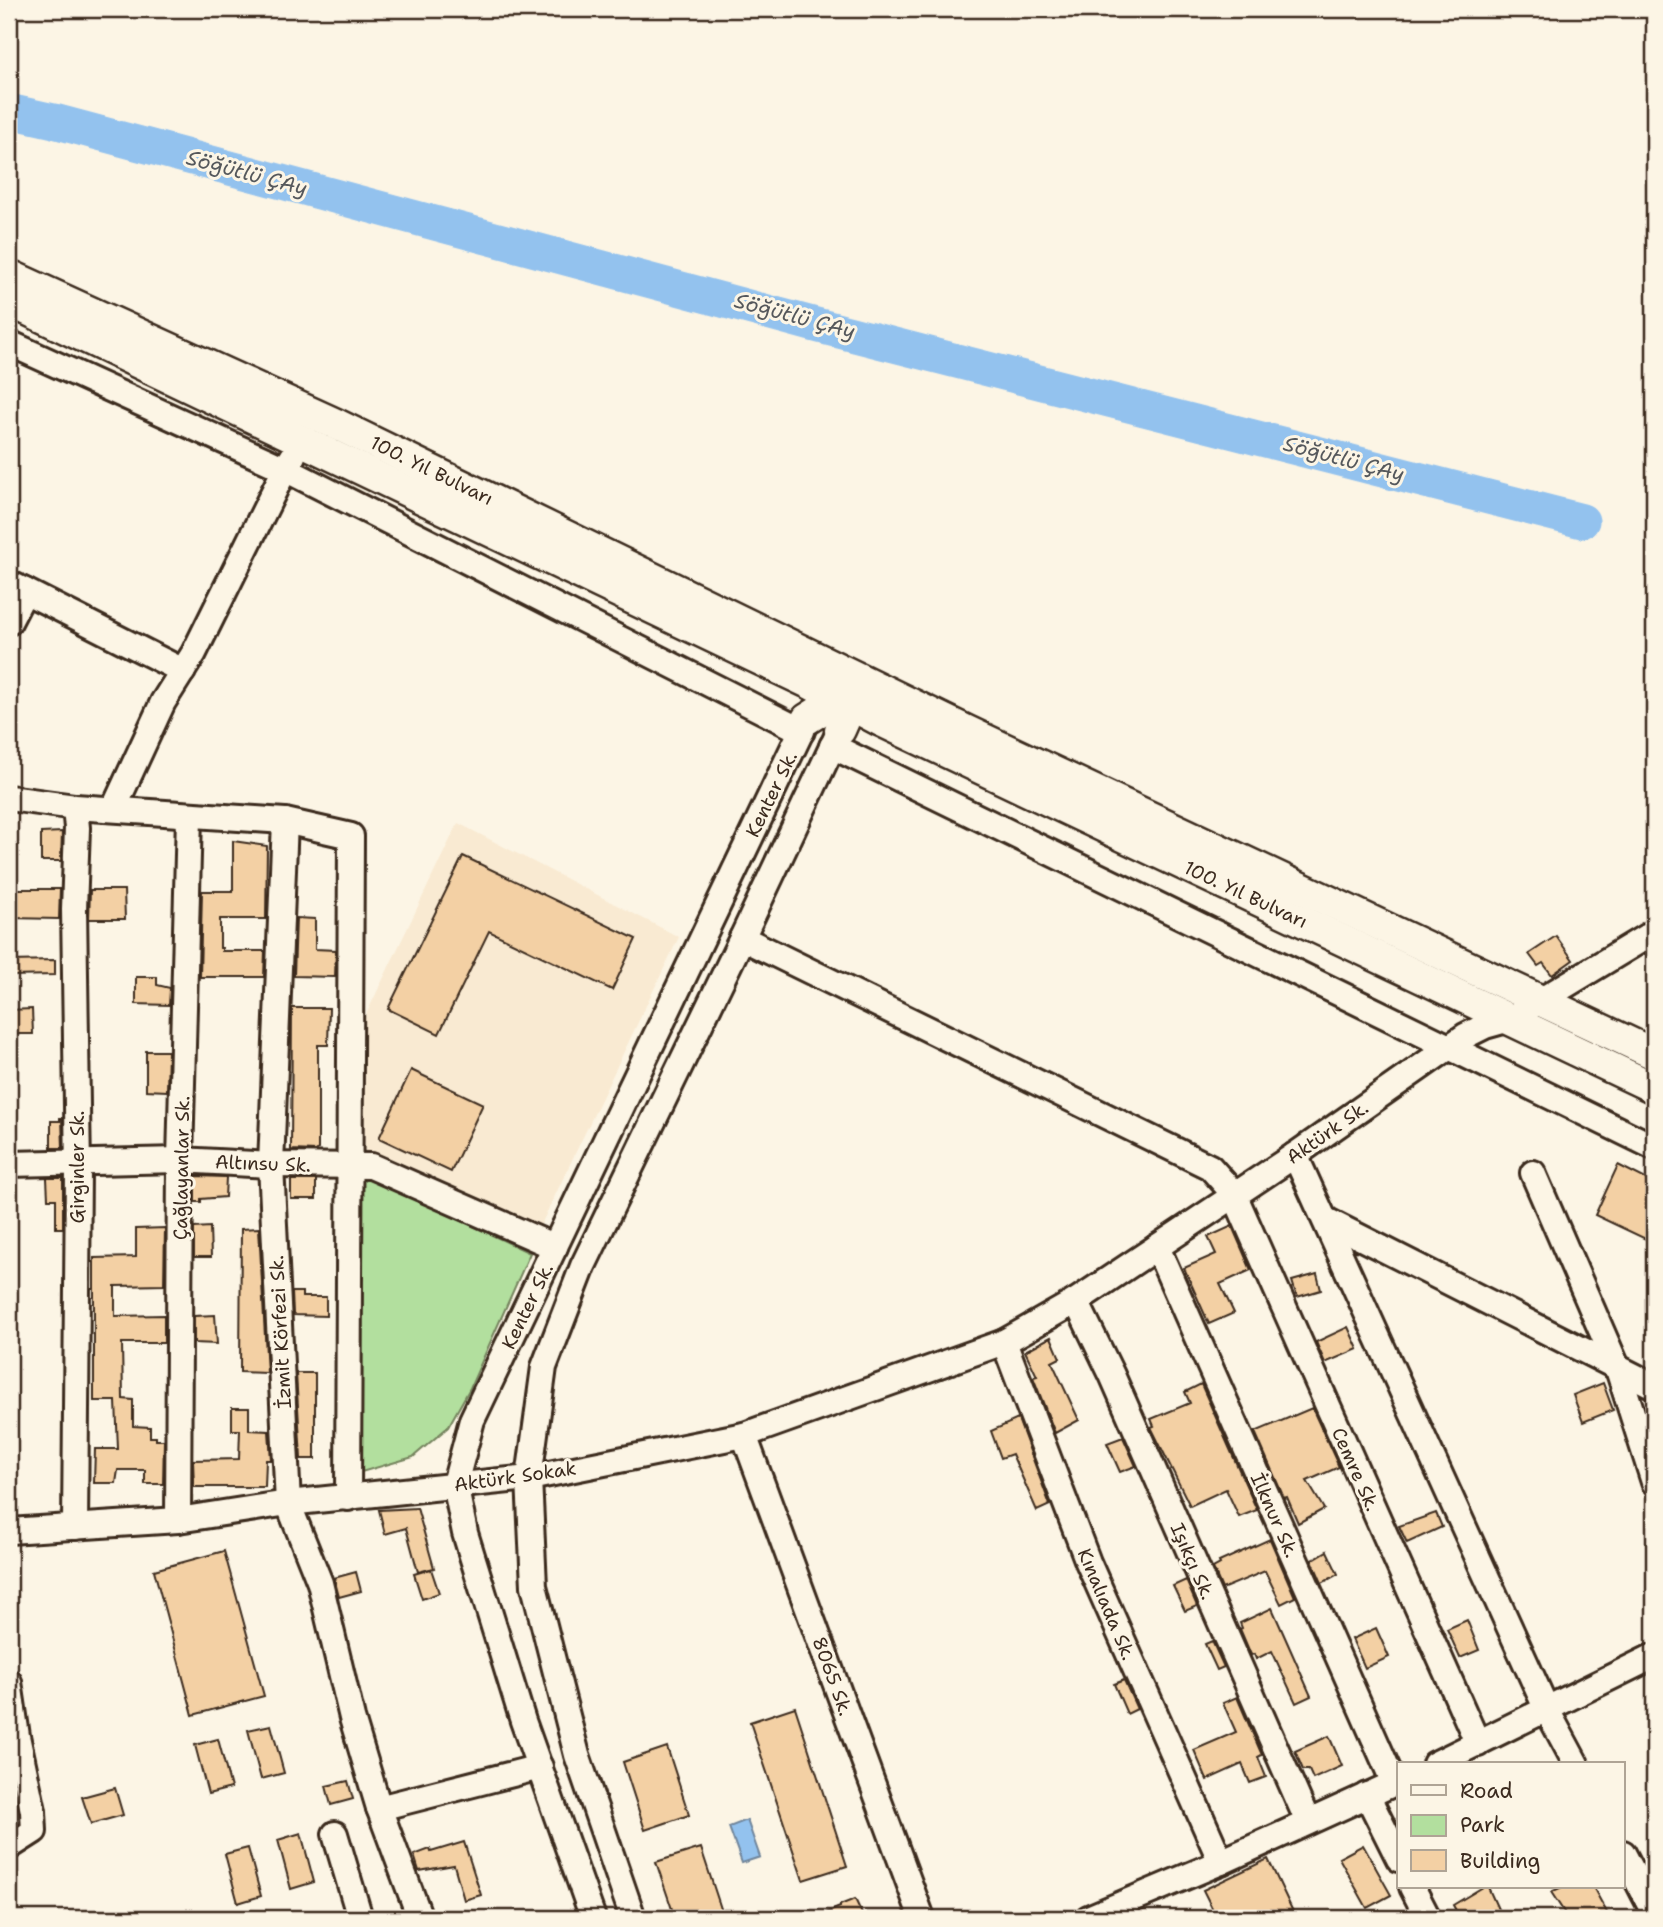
<svg xmlns="http://www.w3.org/2000/svg" width="1663" height="1927" viewBox="0 0 1663 1927" font-family="'Shantell Sans',sans-serif">
<rect width="100%" height="100%" fill="#fcf5e5"/>
<filter id="ink" filterUnits="userSpaceOnUse"><feTurbulence type="fractalNoise" baseFrequency=".0143" numOctaves="2"/><feDisplacementMap in="SourceGraphic" scale="14" xChannelSelector="R" yChannelSelector="G"/><feConvolveMatrix kernelMatrix="1 2 1 2 8 2 1 2 1" color-interpolation-filters="sRGB"/></filter>
<g filter="url(#ink)">
<polygon fill="#f9ead2" points="458,823 679,937 537,1233 365,1155 361,1025"/>
<polygon fill="#b2df9e" stroke="#76845e" stroke-width="2" points="361,1173 530,1253 470,1388 448,1427 413,1457 358,1473"/>
<polygon fill="#93c2ee" stroke="#70859b" stroke-width="2" points="747,1820 760,1857 742,1863 729,1827"/>
<g fill="none" stroke-linecap="round" stroke-linejoin="round">
<polyline stroke="#93c2ee" stroke-width="35" points="9,111 54,121 812,324 1582,521"/>
</g>
<g fill="#f3d0a4" stroke="#3b2a1e" stroke-width="2">
<polygon points="62,832 61,861 41,861 41,833"/>
<polygon points="233,841 267,846 266,919 220,919 220,948 222,948 222,951 265,951 264,977 200,977 202,891 233,891"/>
<polygon points="463,856 636,939 612,990 489,931 439,1034 388,1009"/>
<polygon points="9,889 60,889 59,919 9,918"/>
<polygon points="90,890 124,890 125,919 89,919"/>
<polygon points="296,918 315,919 315,949 336,950 335,977 294,976"/>
<polygon points="1556,936 1573,960 1552,975 1543,963 1538,966 1529,954"/>
<polygon points="55,960 55,975 9,976 9,961"/>
<polygon points="136,977 157,977 157,985 170,988 169,1005 136,1004"/>
<polygon points="292,1008 329,1008 328,1045 318,1045 318,1149 316,1151 291,1150"/>
<polygon points="32,1009 33,1034 9,1034 9,1010"/>
<polygon points="146,1051 168,1051 167,1091 146,1090"/>
<polygon points="411,1070 483,1104 451,1172 379,1138"/>
<polygon points="60,1118 62,1118 63,1148 51,1148 51,1121 60,1121"/>
<polygon points="1618,1165 1654,1183 1654,1243 1595,1215"/>
<polygon points="195,1176 226,1177 225,1197 201,1199 201,1202 195,1202"/>
<polygon points="47,1178 63,1178 63,1228 56,1228 56,1199 48,1199"/>
<rect x="291" y="1180" width="25" height="19"/>
<polygon points="1232,1226 1251,1270 1220,1284 1234,1313 1209,1324 1184,1268 1216,1254 1208,1237"/>
<polygon points="210,1227 211,1257 194,1257 194,1228"/>
<polygon points="165,1228 164,1285 115,1286 115,1316 164,1315 164,1343 122,1343 123,1399 133,1400 133,1426 150,1427 150,1437 156,1437 156,1440 164,1440 163,1484 145,1484 145,1470 118,1470 116,1483 94,1483 95,1449 118,1449 116,1401 94,1401 94,1258 136,1257 136,1229"/>
<polygon points="259,1228 267,1373 240,1372 241,1229"/>
<polygon points="1317,1274 1321,1290 1297,1297 1292,1281"/>
<polygon points="292,1292 302,1292 302,1297 326,1297 326,1316 293,1315"/>
<polygon points="215,1315 217,1344 194,1343 194,1316"/>
<polygon points="1348,1327 1358,1349 1325,1363 1316,1342"/>
<polygon points="1051,1337 1060,1358 1052,1362 1079,1420 1055,1433 1033,1377 1037,1376 1025,1351"/>
<polygon points="296,1373 315,1373 315,1459 301,1459"/>
<polygon points="1603,1383 1613,1410 1583,1422 1573,1395"/>
<polygon points="1201,1384 1257,1510 1239,1517 1226,1489 1190,1506 1151,1427 1154,1426 1151,1419 1190,1403 1185,1392"/>
<polygon points="232,1408 249,1408 249,1430 269,1431 271,1460 266,1460 265,1487 194,1487 193,1460 239,1459 240,1430 232,1430"/>
<polygon points="1312,1408 1339,1467 1307,1481 1324,1509 1298,1523 1287,1497 1284,1498 1255,1432"/>
<polygon points="1018,1419 1050,1505 1037,1511 1012,1454 1001,1458 991,1431"/>
<polygon points="1123,1437 1136,1466 1120,1472 1107,1443"/>
<polygon points="417,1508 434,1568 418,1572 406,1528 385,1534 379,1510"/>
<polygon points="1436,1513 1442,1527 1407,1543 1399,1526"/>
<polygon points="1270,1539 1295,1597 1281,1604 1265,1571 1222,1589 1213,1568 1220,1564 1219,1562"/>
<polygon points="224,1551 264,1696 193,1715 154,1570"/>
<polygon points="1327,1551 1338,1574 1322,1583 1312,1560"/>
<polygon points="431,1569 439,1593 422,1599 414,1574"/>
<polygon points="356,1572 361,1591 339,1597 334,1578"/>
<polygon points="1186,1580 1197,1606 1185,1611 1173,1586"/>
<polygon points="1272,1608 1311,1696 1296,1703 1272,1651 1256,1659 1254,1654 1251,1655 1240,1629 1242,1628 1240,1623"/>
<polygon points="1467,1620 1479,1650 1460,1658 1447,1629"/>
<polygon points="1376,1628 1389,1657 1365,1668 1352,1639"/>
<polygon points="1212,1641 1224,1667 1217,1670 1205,1644"/>
<polygon points="1124,1680 1137,1709 1127,1714 1114,1684"/>
<polygon points="1237,1697 1262,1755 1258,1757 1266,1777 1250,1783 1242,1764 1207,1780 1194,1750 1236,1732 1223,1703"/>
<polygon points="795,1707 847,1866 803,1880 750,1722"/>
<polygon points="271,1725 284,1773 261,1779 248,1730"/>
<polygon points="1329,1736 1342,1766 1313,1779 1309,1770 1303,1770 1295,1751"/>
<polygon points="218,1739 231,1788 208,1794 195,1745"/>
<polygon points="667,1747 689,1815 645,1830 623,1762"/>
<polygon points="348,1781 353,1799 331,1805 326,1786"/>
<polygon points="115,1788 123,1815 91,1824 82,1797"/>
<polygon points="301,1833 314,1882 291,1889 278,1840"/>
<polygon points="464,1842 481,1895 464,1900 454,1865 419,1871 414,1855 430,1849 431,1852"/>
<polygon points="1363,1845 1391,1895 1367,1908 1339,1858"/>
<polygon points="248,1848 261,1896 238,1903 225,1854"/>
<polygon points="701,1848 724,1918 675,1918 656,1862"/>
<polygon points="1268,1859 1296,1918 1217,1918 1203,1890"/>
<polygon points="1483,1887 1488,1887 1502,1918 1460,1918 1453,1905"/>
<polygon points="1562,1887 1593,1887 1610,1918 1568,1918 1551,1892"/>
<polygon points="855,1899 864,1918 814,1918 840,1907 840,1905"/>
</g>
<g fill="none" stroke-linecap="round" stroke-linejoin="round">
<g stroke="#3b2a1e" stroke-width="30">
<g id="minor">
<polyline points="9,343 285,469 802,731"/>
<polyline points="9,583 183,671"/>
<polyline points="9,622 25,591"/>
<polyline points="832,746 1654,1147"/>
<polyline points="9,798 75,807 285,821 271,1165 288,1503 320,1583 352,1718 379,1808 420,1918"/>
<polyline points="75,807 77,828 74,909 78,1171 75,1527"/>
<polyline points="114,808 163,702 194,653 285,469 293,456"/>
<polyline points="285,821 351,836 348,1498"/>
<polyline points="742,938 1210,1167 1234,1194 1478,1744"/>
<polyline points="1295,1155 1547,1710 1576,1764"/>
<polyline points="9,1164 180,1160 271,1165 371,1166 555,1247"/>
<polyline points="1533,1173 1618,1369 1654,1482"/>
<polyline points="1326,1220 1654,1386"/>
<polyline points="1157,1247 1394,1783"/>
<polyline points="1076,1301 1112,1375 1308,1822"/>
<polyline points="1004,1342 1088,1562 1221,1862"/>
<polyline points="744,1435 922,1918"/>
<polyline points="178,1520 180,1160 189,816"/>
<polyline points="9,1531 178,1520 288,1503 529,1478 744,1435 1004,1342 1076,1301 1295,1155 1465,1036 1485,1026 1510,1019 1654,932"/>
<polyline points="9,1682 17,1736 33,1811 34,1831 9,1847"/>
<polyline points="1435,1764 1654,1656"/>
<polyline points="1367,1795 1399,1859"/>
<polyline points="379,1808 540,1767"/>
<polyline points="335,1834 360,1918"/>
<polyline points="1623,1853 1654,1913"/>
<polyline points="1412,1887 1428,1918"/>
<polyline points="593,1918 523,1721 465,1533 455,1484 472,1420 807,719"/>
<polyline points="633,1918 577,1755 534,1586 529,1478 544,1367 583,1266 742,938 840,730"/>
<polyline points="1088,1918 1221,1862 1399,1781"/>
</g>
</g>
<g stroke="#3b2a1e" stroke-width="35">
<g id="major">
<polyline points="9,275 338,425 967,731 1654,1054"/>
<polyline points="9,301 811,684 881,721 1654,1088"/>
<polyline points="840,698 844,721 840,730"/>
<polyline points="807,719 840,698"/>
</g>
</g>
<use href="#minor" stroke="#fcf5e5" stroke-width="24"/>
<use href="#major" stroke="#fcf5e5" stroke-width="30"/>
</g>
</g>
<g text-anchor="middle" stroke-width="6" stroke-linejoin="round" paint-order="stroke">
<g font-size="19" fill="#3b2a1e" stroke="#fcf5e5">
<text transform="translate(432 470) rotate(26)" y="7">100. Yıl Bulvarı</text>
<text transform="translate(771 794) rotate(-64)" y="7">Kenter Sk.</text>
<text transform="translate(1246 894) rotate(25)" y="7">100. Yıl Bulvarı</text>
<text transform="translate(1327 1132) rotate(-35)" y="7">Aktürk Sk.</text>
<text transform="translate(263 1163) rotate(2)" y="7">Altınsu Sk.</text>
<text transform="translate(77 1167) rotate(-90)" y="7">Girginler Sk.</text>
<text transform="translate(181 1168) rotate(-89)" y="7">Çağlayanlar Sk.</text>
<text transform="translate(527 1306) rotate(-64)" y="7">Kenter Sk.</text>
<text transform="translate(280 1332) rotate(-93)" y="7">İzmit Körfezi Sk.</text>
<text transform="translate(1356 1469) rotate(66)" y="7">Cemre Sk.</text>
<text transform="translate(515 1476) rotate(-8)" y="7">Aktürk Sokak</text>
<text transform="translate(1275 1515) rotate(66)" y="7">İlknur Sk.</text>
<text transform="translate(1193 1561) rotate(66)" y="7">Işıkçı Sk.</text>
<text transform="translate(1107 1604) rotate(67)" y="7">Kınalıada Sk.</text>
<text transform="translate(833 1676) rotate(70)" y="7">8065 Sk.</text>
</g>
<g font-size="21" font-style="italic" fill="#55585c" stroke="#fcf5e5">
<text transform="translate(247 173) rotate(15)" y="7">Söğütlü ÇAy</text>
<text transform="translate(795 316) rotate(15)" y="7">Söğütlü ÇAy</text>
<text transform="translate(1344 459) rotate(15)" y="7">Söğütlü ÇAy</text>
</g>
</g>
<rect width="1663" height="1927" fill="none" stroke="#fcf5e5" stroke-width="35"/>
<rect x="18" y="18" width="1628" height="1892" fill="none" stroke="#3b2a1e" stroke-width="2.5" filter="url(#ink)"/>
<rect x="1397" y="1762" width="228" height="126" fill="#fcf5e5" stroke="#afa495" stroke-width="2"/>
<rect x="1411" y="1785" width="35" height="10" fill="#fcf5e5" stroke="#afa495" stroke-width="2"/>
<text x="1460" y="1798" font-size="21" fill="#3b2a1e">Road</text>
<rect x="1411" y="1815" width="35" height="21" fill="#b2df9e" stroke="#afa495" stroke-width="2"/>
<text x="1460" y="1832" font-size="21" fill="#3b2a1e">Park</text>
<rect x="1411" y="1850" width="35" height="21" fill="#f3d0a4" stroke="#afa495" stroke-width="2"/>
<text x="1460" y="1868" font-size="21" fill="#3b2a1e">Building</text>
</svg>
